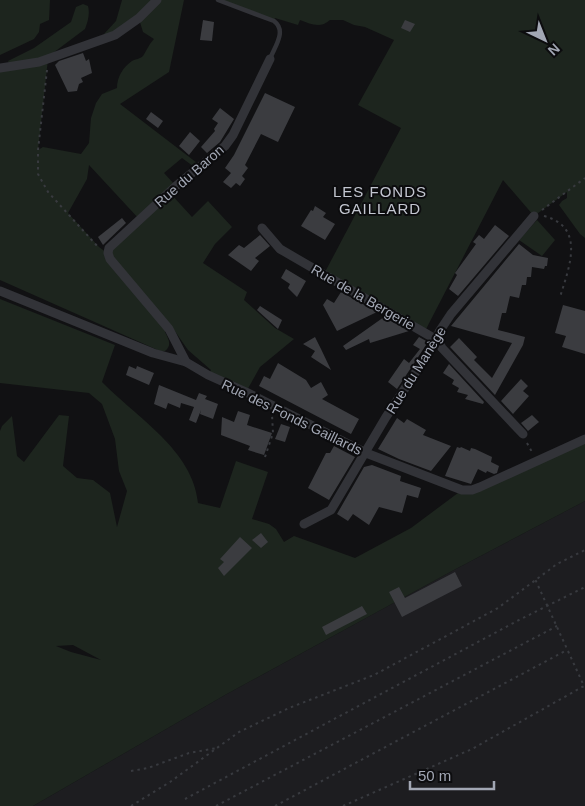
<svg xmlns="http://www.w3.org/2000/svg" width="585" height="806" viewBox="0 0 585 806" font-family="Arial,sans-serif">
<rect width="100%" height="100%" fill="#111113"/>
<polygon fill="#1d1d20" points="585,501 585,806 33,806 225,695 452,571"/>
<g fill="#1d251e" fill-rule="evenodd">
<polygon points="0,0 50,0 49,20 40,24 39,32 34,39 0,55"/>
<path d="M 122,0 L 184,0 L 169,72 L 120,104 L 201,166 L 197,169 L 182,158 L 164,173 L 176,186 L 170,193 L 192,217 L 208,201 L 232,227 L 215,244 L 203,263 L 247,292 L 244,300 L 275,328 L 294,339 L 260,367 L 246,392 L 208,375 L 211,370 L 188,350 L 172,327 L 165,332 C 169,340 172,345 165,351 L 160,351 L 0,280 L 0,68 L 10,65 L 8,61 L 34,48 L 71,22 L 76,7 L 83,4 L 88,6 C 90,14 88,21 85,29 L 45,59 L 48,59 L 38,150 L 43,147 L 81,154 L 89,143 L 91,118 L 96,103 L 102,94 L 117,88 C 117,77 123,67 132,61 C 136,59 140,59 143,56 C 147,50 149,44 154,39 L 143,32 L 139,19 L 104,38 L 104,34 L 116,21 ZM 89,165 L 140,220 L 107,253 L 99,247 L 68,213 L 87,179 Z"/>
<path d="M 218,0 L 585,0 L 585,238 L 580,234 L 559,205 L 562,201 L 567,198 L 567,192 L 534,216 L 503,180 L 424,333 L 324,274 L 401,128 L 358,105 L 394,40 L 365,27 L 354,25 L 343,20 L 330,20 C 320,29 311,24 300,20 L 298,25 L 275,18 L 274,21 Z"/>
<polygon points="537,220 555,240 542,256 519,240"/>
<path d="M 0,299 L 115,345 L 102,382 C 136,417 193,450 198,503 L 220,508 L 236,461 L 268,472 L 252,519 L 269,524 L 276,529 L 284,542 L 294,536 L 355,558 L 411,528 L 462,490 L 585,439 L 585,501 L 452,571 L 225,695 L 33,806 L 0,806 L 0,431 L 2,426 L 12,416 L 17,456 L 24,462 L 59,415 L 69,416 L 63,466 L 77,478 L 93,480 L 110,493 L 117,527 L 127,491 L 119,471 L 115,439 L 102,404 L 89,393 L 0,383 ZM 73,645 L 101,660 L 71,652 L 56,646 Z"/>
</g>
<g fill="#3b3c40">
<polygon points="203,20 214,22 212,41 200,40"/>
<polygon points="405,20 415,24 410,32 401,28"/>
<polygon points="83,53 86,61 89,59 92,73 81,78 83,82 79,84 77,91 68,92 55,65 59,61"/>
<polygon points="265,93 295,107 278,142 261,134 245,165 248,168 242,176 245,179 240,186 236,183 231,188 223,182 231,173 225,168 234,155"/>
<polygon points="220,108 234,119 220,142 207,153 201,147 215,131 214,129 218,123 212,119"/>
<polygon points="151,112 163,121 158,128 146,119"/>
<polygon points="190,132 200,141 189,155 179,146"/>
<polygon points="315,206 326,213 323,217 335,224 325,240 301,226 311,210 313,211"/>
<polygon points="122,218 126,223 103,245 98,237"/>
<polygon points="495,225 509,236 458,296 449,289 457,275 455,273 476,244 473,242 479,235 484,239"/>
<polygon points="260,235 270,246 255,258 259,261 251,271 228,255 239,245 244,248"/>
<polygon points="519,244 533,255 548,258 547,266 545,266 544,269 532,267 531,277 527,277 526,285 522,285 519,298 510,296 506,313 502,313 498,330 525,337 523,345 495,395 450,347 459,338 477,357 474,360 492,378 512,343 451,326"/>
<polygon points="286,269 306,281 297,297 288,288 290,284 281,278"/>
<polygon points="341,292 377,312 337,331 323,305 327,299 334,303"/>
<polygon points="563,305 585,311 585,354 562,347 566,336 555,333"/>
<polygon points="260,306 282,320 278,329 257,310"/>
<polygon points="384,317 409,331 370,343 369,339 346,350 343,346"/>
<polygon points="315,337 321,349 331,370 311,357 315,351 303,344"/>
<polygon points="419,337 428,342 397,389 388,382 404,359 409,363 420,349 413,345"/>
<polygon points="278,363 306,380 311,388 321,382 328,395 322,399 359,419 351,434 259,386 264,376 270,379"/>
<polygon points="449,364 484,402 483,404 465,399 468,395 457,392 459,388 452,384 454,380 443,373"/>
<polygon points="129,366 136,369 137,366 154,373 149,385 126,375"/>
<polygon points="521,379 528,386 523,391 529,396 513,414 501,401"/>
<polygon points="159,385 196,400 199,393 207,396 205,399 218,404 213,419 200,414 201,410 196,423 189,420 194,407 181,403 180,408 168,403 166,409 154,404"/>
<polygon points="238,411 250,415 247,425 272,433 264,455 248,450 250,446 221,435 222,417 234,422"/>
<polygon points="532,415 539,422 528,431 521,423"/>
<polygon points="397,418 404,423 407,419 426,430 423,435 451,446 431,471 399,459 378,449"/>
<polygon points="281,424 290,427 285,442 275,439"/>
<polygon points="334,446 355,457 329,500 308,488 326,453 330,453"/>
<polygon points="457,447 460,448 461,447 470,451 471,448 475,449 492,457 491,462 499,466 497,473 494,474 487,471 486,473 478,469 471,484 445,476"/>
<polygon points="372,465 401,476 400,481 421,488 418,498 407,495 402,513 379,507 369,525 353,514 348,521 337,514 364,467"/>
<polygon points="261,533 268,542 261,548 252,540"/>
<polygon points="240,537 252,548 224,576 218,568 224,562 220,559"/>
<polygon points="455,572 462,586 402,617 389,592 399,587 405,598"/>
<polygon points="362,606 367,614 326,635 322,627"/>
</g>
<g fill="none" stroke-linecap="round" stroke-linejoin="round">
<g stroke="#383a3f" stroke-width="2" stroke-dasharray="2.5 4" stroke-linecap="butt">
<polyline points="47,70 38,150 38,174 48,192 99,248"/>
<polyline points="542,210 585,178"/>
<path d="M 544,216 C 585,227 570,265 560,297"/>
<polyline points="527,443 532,452"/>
<polyline points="265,457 273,433 272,415"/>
<polyline points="131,771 148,768 189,753 217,748"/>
<polyline points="185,799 519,620 585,587"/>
<polyline points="131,806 170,782 239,732 289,708 374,675 498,608 557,564 585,550"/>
<polyline points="216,806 557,626"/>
<polyline points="275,806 567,650"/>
<polyline points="343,806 472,749 584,686 535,579"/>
</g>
<path stroke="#323338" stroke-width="4.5" d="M 218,0 L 274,21 C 287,31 275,46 270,59"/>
<g stroke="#323338" stroke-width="9">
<polyline points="0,68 39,62 115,35 139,18 157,0"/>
<polyline points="262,228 280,249 437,340 442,348 523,434"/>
<polyline points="0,291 153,353 186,362 208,375 246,392 366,453 462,490 472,490 480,487 585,439"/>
<polyline points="186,362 169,329 110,259 108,253 109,248 176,186 225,146 233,135 270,59"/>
<polyline points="304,524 331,510 386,417 437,340 439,332 451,314 534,216"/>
</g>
</g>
<g text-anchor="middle" stroke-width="4" stroke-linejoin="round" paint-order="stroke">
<g font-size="14" fill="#a2a7b4" stroke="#0c0c0e">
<text transform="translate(189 176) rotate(-41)" y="5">Rue du Baron</text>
<text transform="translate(363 297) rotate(30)" y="5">Rue de la Bergerie</text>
<text transform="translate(416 370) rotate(-58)" y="5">Rue du Manège</text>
<text transform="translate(292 417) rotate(26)" y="5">Rue des Fonds Gaillards</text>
</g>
<g font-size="15" letter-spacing="1" fill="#c3c6d0" stroke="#0c0c0e">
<text x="380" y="197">LES FONDS<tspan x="380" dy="17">GAILLARD</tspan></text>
</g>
</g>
<g transform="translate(545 40) rotate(137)" stroke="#0c0c0e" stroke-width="4" paint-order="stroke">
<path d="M0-4L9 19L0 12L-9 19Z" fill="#a2a7b4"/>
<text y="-8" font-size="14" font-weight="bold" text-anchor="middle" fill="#a2a7b4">N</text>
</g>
<path d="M410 781v8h84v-8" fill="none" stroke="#a2a7b4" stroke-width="2.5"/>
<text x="418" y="781" font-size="15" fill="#a2a7b4" stroke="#0c0c0e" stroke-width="4" paint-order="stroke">50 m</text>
</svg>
